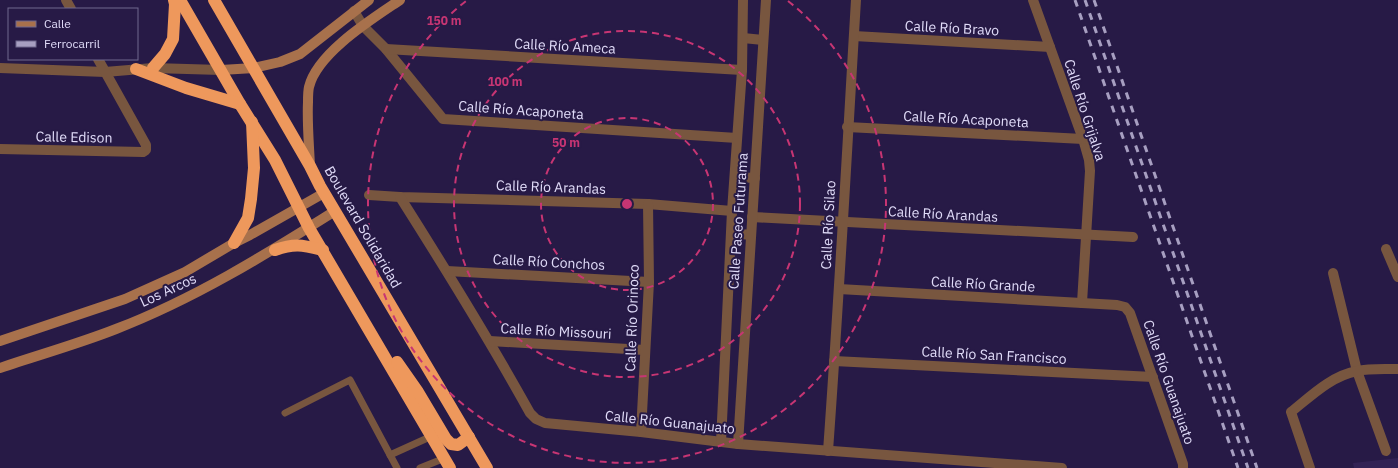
<svg xmlns="http://www.w3.org/2000/svg" width="1398" height="468" viewBox="0 0 1398 468" font-family="'IBM Plex Sans',sans-serif">
<rect width="100%" height="100%" fill="#271a46"/>
<polygon fill="#322254" points="1398,458 1398,468 1354,468 1353,463"/>
<g fill="none" stroke-linecap="round" stroke-linejoin="round">
<g stroke="#78563f" stroke-width="7">
<polyline points="285,413 350,380 397,468"/>
<polyline points="390,455 432,436"/>
<polyline points="420,468 445,458"/>
</g>
<g stroke="#78563f" stroke-width="10">
<polyline points="66,0 71,9"/>
<polyline points="1033,0 1083,139 1089,160 1090,171 1082,303"/>
<polyline points="354,11 363,26 386,49 443,119 737,138"/>
<polyline points="854,36 1050,47"/>
<polyline points="743,38 763,40"/>
<polyline points="386,49 742,70"/>
<polyline points="0,68 105,72 153,68 221,70"/>
<polyline points="847,127 1083,139"/>
<polyline points="0,149 143,152 146,150 146,145 98,59"/>
<polyline points="735,177 755,178"/>
<polyline points="369,195 400,197 648,204 732,211"/>
<path d="M 400,197 C 445,268 489,339 530,413 L 536,419 L 545,423 L 641,432 L 738,444 L 1062,468"/>
<polyline points="752,217 1133,237"/>
<polyline points="731,233 751,235"/>
<polyline points="1386,249 1398,277"/>
<polyline points="447,271 649,282"/>
<polyline points="1333,273 1357,371 1386,451"/>
<polyline points="839,289 1117,305 1125,307 1130,313 1183,464 1183,468"/>
<polyline points="490,341 645,350"/>
<polyline points="834,361 1153,377"/>
<polyline points="641,432 649,282 648,204"/>
<polyline points="721,442 732,211 742,70 743,0"/>
<polyline points="738,444 766,0"/>
<path d="M 828,451 C 839,300 847,150 856,0"/>
<path d="M 1310,468 L 1291,412 C 1311,396 1331,376 1357,371 C 1370,368 1385,369 1398,369"/>
</g>
<g stroke="#a8714c" stroke-width="10">
<polyline points="221,70 254,68 280,62 300,54 369,0"/>
<path d="M 310,166 C 309,144 307,123 308,102 C 308,97 308,91 309,87 C 317,53 372,19 400,0"/>
<polyline points="0,341 125,299 185,272 234,243 250,235 324,193"/>
<path d="M 0,368 C 38,355 78,344 116,329 C 194,299 265,255 335,211"/>
</g>
<g stroke="#ee985c" stroke-width="12">
<polyline points="180,0 240,104 275,160 309,228 450,468"/>
<polyline points="214,0 310,166 320,186 487,468"/>
<polyline points="153,68 165,54 173,39 175,4 174,0"/>
<polyline points="136,69 186,88 240,104"/>
<polyline points="234,243 248,218 251,199 254,168 252,122"/>
<path d="M 275,250 C 295,243 302,245 323,250"/>
<polyline points="397,362 418,392 446,439 451,444 458,445 469,437"/>
</g>
<g stroke="#a79fc1" stroke-width="3" stroke-dasharray="7 7" stroke-linecap="butt">
<polyline points="1075,0 1238,468"/>
<polyline points="1085,0 1248,468"/>
<polyline points="1094,0 1257,468"/>
</g>
</g>
<g fill="none" stroke="#c73573" stroke-width="2" stroke-dasharray="7 5">
<circle cx="627" cy="204" r="86"/>
<circle cx="627" cy="204" r="173"/>
<path d="M788 1A259 259 0 1 1 466 1"/>
</g>
<g text-anchor="middle" stroke-width="4" stroke-linejoin="round" paint-order="stroke">
<g font-size="14" fill="#e1dcf9" stroke="#271a46">
<text transform="translate(952 28) rotate(3)" y="5">Calle Río Bravo</text>
<text transform="translate(565 46) rotate(3)" y="5">Calle Río Ameca</text>
<text transform="translate(521 110) rotate(4)" y="5">Calle Río Acaponeta</text>
<text transform="translate(1085 110) rotate(72)" y="5">Calle Río Grijalva</text>
<text transform="translate(966 119) rotate(3)" y="5">Calle Río Acaponeta</text>
<text transform="translate(74 137) rotate(1)" y="5">Calle Edison</text>
<text transform="translate(551 187) rotate(2)" y="5">Calle Río Arandas</text>
<text transform="translate(943 214) rotate(3)" y="5">Calle Río Arandas</text>
<text transform="translate(738 221) rotate(-86)" y="5">Calle Paseo Futurama</text>
<text transform="translate(828 225) rotate(-87)" y="5">Calle Río Silao</text>
<text transform="translate(363 227) rotate(60)" y="5">Boulevard Solidaridad</text>
<text transform="translate(549 262) rotate(3)" y="5">Calle Río Conchos</text>
<text transform="translate(983 284) rotate(3)" y="5">Calle Río Grande</text>
<text transform="translate(168 290) rotate(-25)" y="5">Los Arcos</text>
<text transform="translate(632 318) rotate(-88)" y="5">Calle Río Orinoco</text>
<text transform="translate(556 331) rotate(3)" y="5">Calle Río Missouri</text>
<text transform="translate(994 355) rotate(3)" y="5">Calle Río San Francisco</text>
<text transform="translate(1169 382) rotate(71)" y="5">Calle Río Guanajuato</text>
<text transform="translate(670 422) rotate(6)" y="5">Calle Río Guanajuato</text>
</g>
</g>
<circle cx="627" cy="204" r="6" fill="#c73573" stroke="#271a46" stroke-width="2"/>
<g font-size="12" text-anchor="middle" font-weight="bold" fill="#c73573" stroke="#271a46" stroke-width="4" stroke-linejoin="round" paint-order="stroke">
<text x="444" y="25">150 m</text>
<text x="505" y="86">100 m</text>
<text x="566" y="147">50 m</text>
</g>
<rect x="8" y="8" width="130" height="52" fill="#271a46" stroke="#71688e"/>
<rect x="16" y="21" width="20" height="6" fill="#a8714c" stroke="#71688e"/>
<text x="44" y="28" font-size="12" fill="#e1dcf9">Calle</text>
<rect x="16" y="41" width="20" height="6" fill="#a79fc1" stroke="#71688e"/>
<text x="44" y="48" font-size="12" fill="#e1dcf9">Ferrocarril</text>
</svg>
